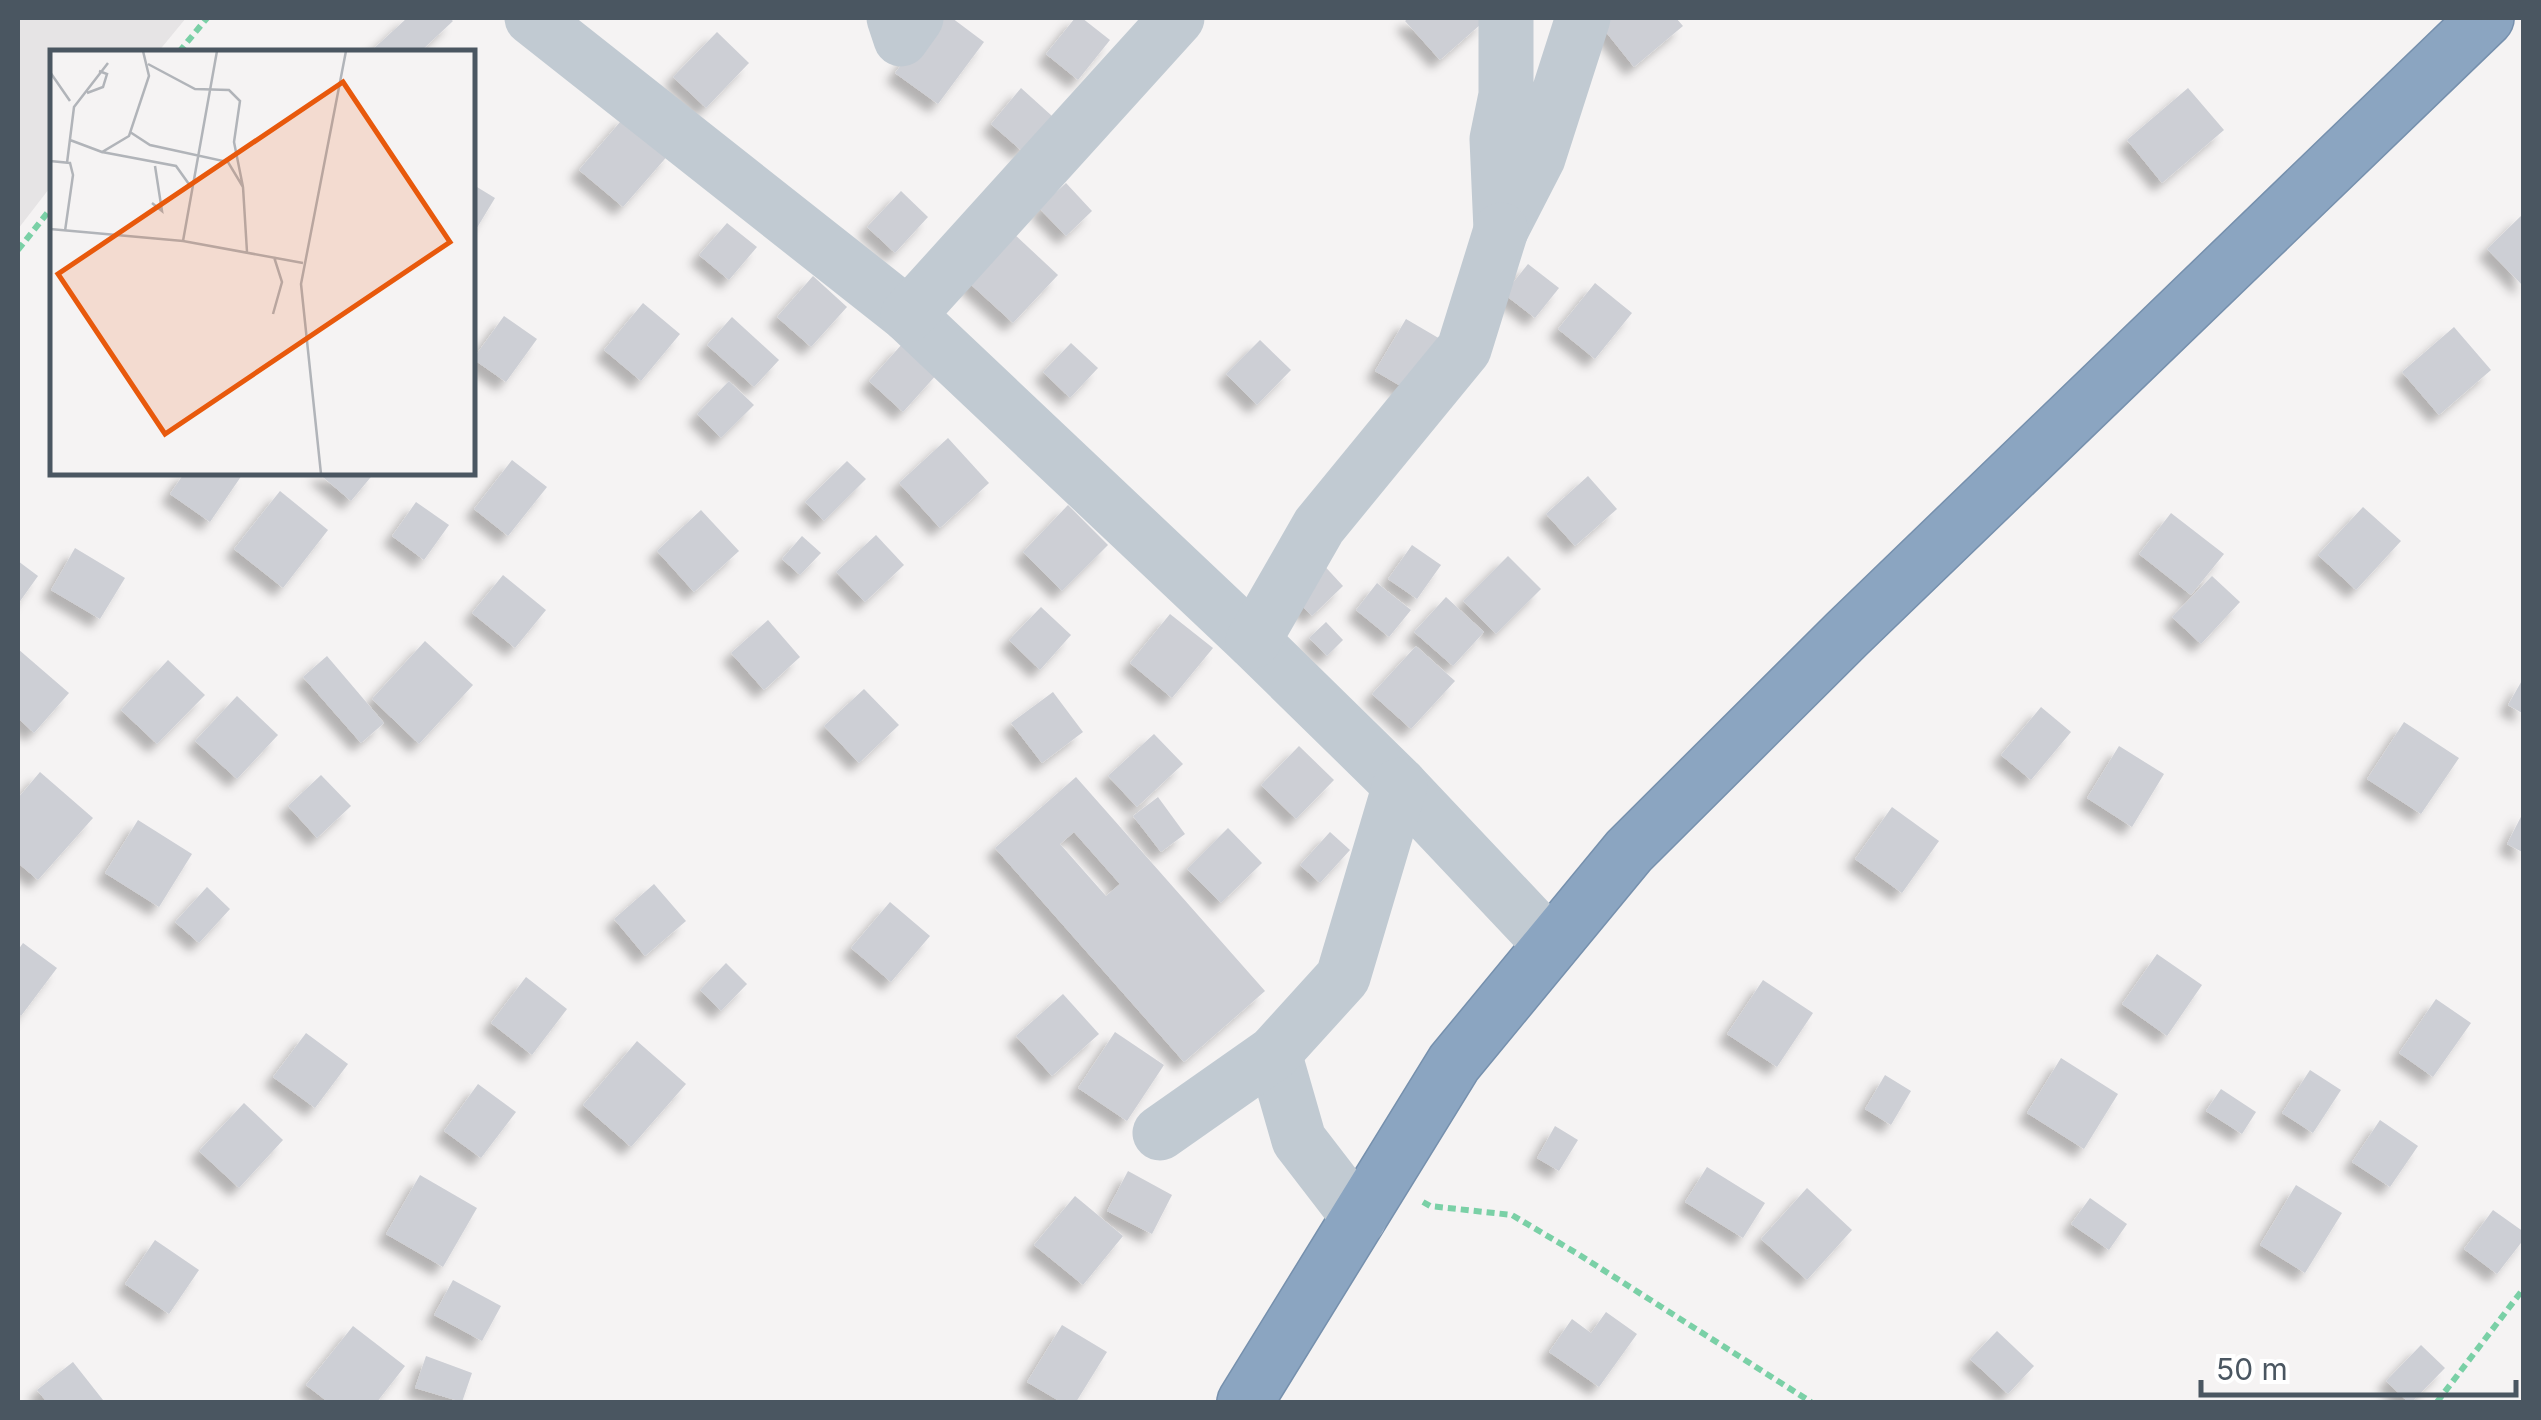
<svg xmlns="http://www.w3.org/2000/svg" width="2541" height="1420" viewBox="0 0 2541 1420" font-family="Inter,sans-serif">
<defs>
<filter id="shadow"><feDropShadow dx="-9" dy="9" stdDeviation="5" flood-color="#0004"/></filter>
</defs>
<rect width="100%" height="100%" fill="#f5f3f3"/>
<polygon fill="#e6e4e5" points="18,18 186,18 158,52 52,52 52,185 18,229"/>
<g fill="#cdcfd5" fill-rule="evenodd" filter="url(#shadow)">
<polygon points="407,18 449,18 453,21 420,52 370,52"/>
<polygon points="937,18 952,18 984,42 938,104 895,73"/>
<polygon points="1075,18 1082,18 1110,40 1078,80 1046,54"/>
<polygon points="1409,18 1488,18 1440,60 1405,21"/>
<polygon points="1604,18 1676,18 1683,26 1634,67 1598,22"/>
<polygon points="717,32 749,63 706,108 673,77"/>
<polygon points="1021,88 1052,116 1022,151 991,124"/>
<polygon points="2188,88 2224,130 2162,183 2127,140"/>
<polygon points="626,115 670,153 623,207 579,170"/>
<polygon points="1066,183 1092,211 1066,236 1039,208"/>
<polygon points="472,184 495,198 472,236"/>
<polygon points="901,191 928,217 895,253 867,227"/>
<polygon points="2524,213 2524,287 2487,249"/>
<polygon points="727,223 757,247 729,280 699,255"/>
<polygon points="1013,233 1058,275 1013,323 967,281"/>
<polygon points="1528,264 1559,288 1535,318 1504,294"/>
<polygon points="813,276 847,307 811,347 777,317"/>
<polygon points="1595,283 1632,313 1595,359 1558,329"/>
<polygon points="643,303 680,334 641,381 604,350"/>
<polygon points="504,316 537,339 506,382 473,359"/>
<polygon points="732,317 779,360 754,387 707,345"/>
<polygon points="1406,319 1447,343 1416,395 1375,371"/>
<polygon points="2454,327 2491,370 2439,415 2402,372"/>
<polygon points="1260,340 1291,370 1257,405 1226,374"/>
<polygon points="903,343 938,373 903,412 869,381"/>
<polygon points="1071,343 1098,368 1070,398 1043,372"/>
<polygon points="729,381 754,405 721,438 697,414"/>
<polygon points="948,438 989,483 940,528 899,483"/>
<polygon points="512,460 547,487 508,536 474,509"/>
<polygon points="847,461 866,479 824,521 805,502"/>
<polygon points="185,472 238,472 242,475 210,522 170,494"/>
<polygon points="317,472 375,472 351,501"/>
<polygon points="1588,476 1617,509 1575,546 1546,514"/>
<polygon points="280,491 328,530 283,588 234,549"/>
<polygon points="416,502 449,525 424,560 392,536"/>
<polygon points="1068,505 1108,545 1062,591 1023,552"/>
<polygon points="2363,507 2401,541 2356,590 2318,555"/>
<polygon points="701,510 739,551 694,592 657,551"/>
<polygon points="2171,513 2224,554 2191,595 2139,554"/>
<polygon points="876,535 904,565 865,602 836,572"/>
<polygon points="802,536 821,553 800,575 782,559"/>
<polygon points="1412,545 1441,565 1417,599 1388,579"/>
<polygon points="75,548 125,578 100,619 51,590"/>
<polygon points="1508,556 1541,589 1496,634 1463,601"/>
<polygon points="1319,560 1343,586 1312,616 1287,591"/>
<polygon points="18,561 38,576 18,604"/>
<polygon points="503,575 546,610 515,648 472,613"/>
<polygon points="2212,576 2240,602 2201,644 2172,617"/>
<polygon points="1377,583 1411,610 1389,637 1356,610"/>
<polygon points="1446,597 1484,632 1453,666 1414,632"/>
<polygon points="1041,607 1071,635 1040,670 1009,640"/>
<polygon points="1170,614 1213,648 1172,698 1130,663"/>
<polygon points="768,620 800,657 764,690 731,653"/>
<polygon points="1326,622 1343,640 1327,656 1309,638"/>
<polygon points="425,641 473,685 419,744 372,699"/>
<polygon points="1416,646 1455,681 1411,729 1372,694"/>
<polygon points="18,649 69,693 34,733 18,718"/>
<polygon points="327,656 384,723 361,743 303,677"/>
<polygon points="168,660 205,695 157,744 121,710"/>
<polygon points="2524,677 2524,714 2508,705"/>
<polygon points="864,689 899,725 859,763 824,726"/>
<polygon points="1053,692 1083,732 1042,763 1011,723"/>
<polygon points="237,696 278,735 237,779 195,741"/>
<polygon points="2041,707 2071,732 2031,780 2001,755"/>
<polygon points="2404,722 2459,758 2421,814 2367,779"/>
<polygon points="1154,734 1183,764 1137,807 1108,776"/>
<polygon points="1299,746 1334,780 1296,819 1261,785"/>
<polygon points="2119,746 2164,774 2132,827 2087,798"/>
<polygon points="40,772 93,818 38,880 18,863 18,798"/>
<polygon points="321,775 351,806 317,838 288,806"/>
<path d="M 1076,777 L 1265,991 L 1184,1062 L 995,848 ZM 1074,832 L 1120,884 L 1106,896 L 1060,844 Z"/>
<polygon points="1158,797 1185,834 1161,852 1133,816"/>
<polygon points="1892,807 1939,841 1902,893 1855,859"/>
<polygon points="2524,811 2524,853 2507,844"/>
<polygon points="138,820 192,854 159,907 105,873"/>
<polygon points="1228,828 1262,863 1221,903 1187,869"/>
<polygon points="1330,832 1350,850 1320,883 1300,865"/>
<polygon points="654,884 686,921 645,956 614,919"/>
<polygon points="207,887 230,909 199,943 175,922"/>
<polygon points="890,902 930,936 891,982 851,948"/>
<polygon points="23,943 57,968 21,1016 18,1013 18,950"/>
<polygon points="2157,954 2202,985 2167,1036 2122,1004"/>
<polygon points="726,963 747,984 721,1011 700,990"/>
<polygon points="526,977 567,1009 532,1055 491,1023"/>
<polygon points="1763,980 1813,1013 1777,1067 1727,1034"/>
<polygon points="1063,994 1099,1034 1052,1076 1016,1036"/>
<polygon points="2436,999 2471,1023 2433,1077 2399,1053"/>
<polygon points="1115,1032 1164,1065 1127,1121 1078,1088"/>
<polygon points="306,1033 348,1064 315,1108 273,1077"/>
<polygon points="637,1041 686,1084 631,1147 583,1105"/>
<polygon points="2061,1058 2118,1094 2084,1149 2027,1113"/>
<polygon points="2310,1070 2341,1090 2313,1133 2282,1113"/>
<polygon points="1885,1075 1911,1091 1891,1125 1865,1109"/>
<polygon points="478,1084 516,1112 481,1158 444,1131"/>
<polygon points="2221,1089 2256,1112 2242,1134 2206,1111"/>
<polygon points="244,1103 283,1140 239,1188 199,1151"/>
<polygon points="2380,1120 2418,1146 2390,1187 2352,1162"/>
<polygon points="1555,1126 1578,1140 1559,1171 1537,1158"/>
<polygon points="1707,1167 1765,1203 1743,1238 1685,1202"/>
<polygon points="1128,1171 1172,1195 1152,1234 1107,1211"/>
<polygon points="420,1175 477,1208 443,1267 386,1234"/>
<polygon points="2296,1185 2342,1213 2305,1273 2260,1245"/>
<polygon points="1807,1188 1852,1230 1807,1280 1761,1239"/>
<polygon points="1075,1196 1123,1236 1083,1285 1034,1245"/>
<polygon points="2090,1198 2127,1224 2109,1250 2071,1224"/>
<polygon points="2493,1210 2524,1232 2524,1239 2497,1274 2464,1249"/>
<polygon points="155,1240 199,1270 169,1314 125,1284"/>
<polygon points="453,1280 501,1306 482,1341 434,1315"/>
<polygon points="1606,1312 1637,1334 1599,1387 1549,1352 1572,1319 1591,1333"/>
<polygon points="1062,1325 1107,1352 1076,1402 1061,1402 1027,1382"/>
<polygon points="353,1326 405,1366 377,1402 328,1402 306,1385"/>
<polygon points="1997,1331 2034,1366 2008,1394 1970,1359"/>
<polygon points="2421,1345 2445,1368 2412,1402 2408,1402 2386,1381"/>
<polygon points="426,1356 472,1373 462,1402 415,1388"/>
<polygon points="73,1362 103,1400 100,1402 47,1402 37,1390"/>
</g>
<g fill="none" stroke-linecap="round" stroke-linejoin="round">
<g stroke="#7690ad" stroke-width="58">
<polyline id="highway" points="1245,1402 1454,1063 1629,851 1847,634 2486,18"/>
</g>
<g stroke="#7ad0a6" stroke-width="6" stroke-dasharray="8 5" stroke-linecap="butt">
<polyline points="179,52 207,18"/>
<polyline points="18,250 52,207"/>
<polyline points="1423,1202 1430,1206 1512,1215 1578,1254 1811,1402"/>
<polyline points="2437,1402 2524,1288"/>
</g>
<g stroke="#c1cad2" stroke-width="55">
<polyline points="532,18 908,315 1253,641 1400,785 1551,945"/>
<polyline points="894,18 901,39 916,18"/>
<polyline points="1506,18 1506,95 1497,139 1501,230 1538,158 1583,18"/>
<polyline points="908,315 1177,18"/>
<polyline points="1253,641 1319,526 1464,349 1501,230"/>
<polyline points="1274,1053 1299,1140 1359,1218"/>
<polyline points="1160,1133 1274,1053 1343,977 1400,785"/>
</g>
<use href="#highway" stroke="#8ba5c1" stroke-width="55"/>
</g>
<g transform="translate(50 50)">
<rect width="425" height="425" fill="#f5f3f3"/>
<path fill="none" stroke="#b1b4b9" stroke-width="2.5" d="M 0,22 L 20,51M 37,43 L 53,37 L 57,24 L 49,21M 80,82 L 100,95 L 178,112 L 193,137 L 184,92 L 190,51 L 179,40 L 145,39 L 98,14M 20,90 L 52,102 L 79,86 L 99,26 L 93,1M 52,102 L 126,116 L 141,137M 0,111 L 20,113 L 23,125 L 15,181M 17,113 L 24,57 L 58,13M 193,137 L 197,202M 102,153 L 112,161 L 105,116M 0,179 L 133,191 L 253,213M 133,191 L 167,1M 223,264 L 232,232 L 224,207M 271,424 L 251,234 L 296,1"/>
<path fill="#e8590c" fill-opacity="0.15" stroke="#e8590c" stroke-width="5" d="M 293,32 L 400,192 L 115,384 L 8,224 Z"/>
<rect width="425" height="425" fill="none" stroke="#4a5661" stroke-width="5"/>
</g>
<rect width="2541" height="1420" fill="none" stroke="#4a5661" stroke-width="40"/>
<path d="M2201 1380v15h315v-15" fill="none" stroke="#4a5661" stroke-width="5"/>
<text x="2216" y="1380" font-size="30" fill="#4a5661" stroke="#ffffff" stroke-width="8" paint-order="stroke">50 m</text>
</svg>
